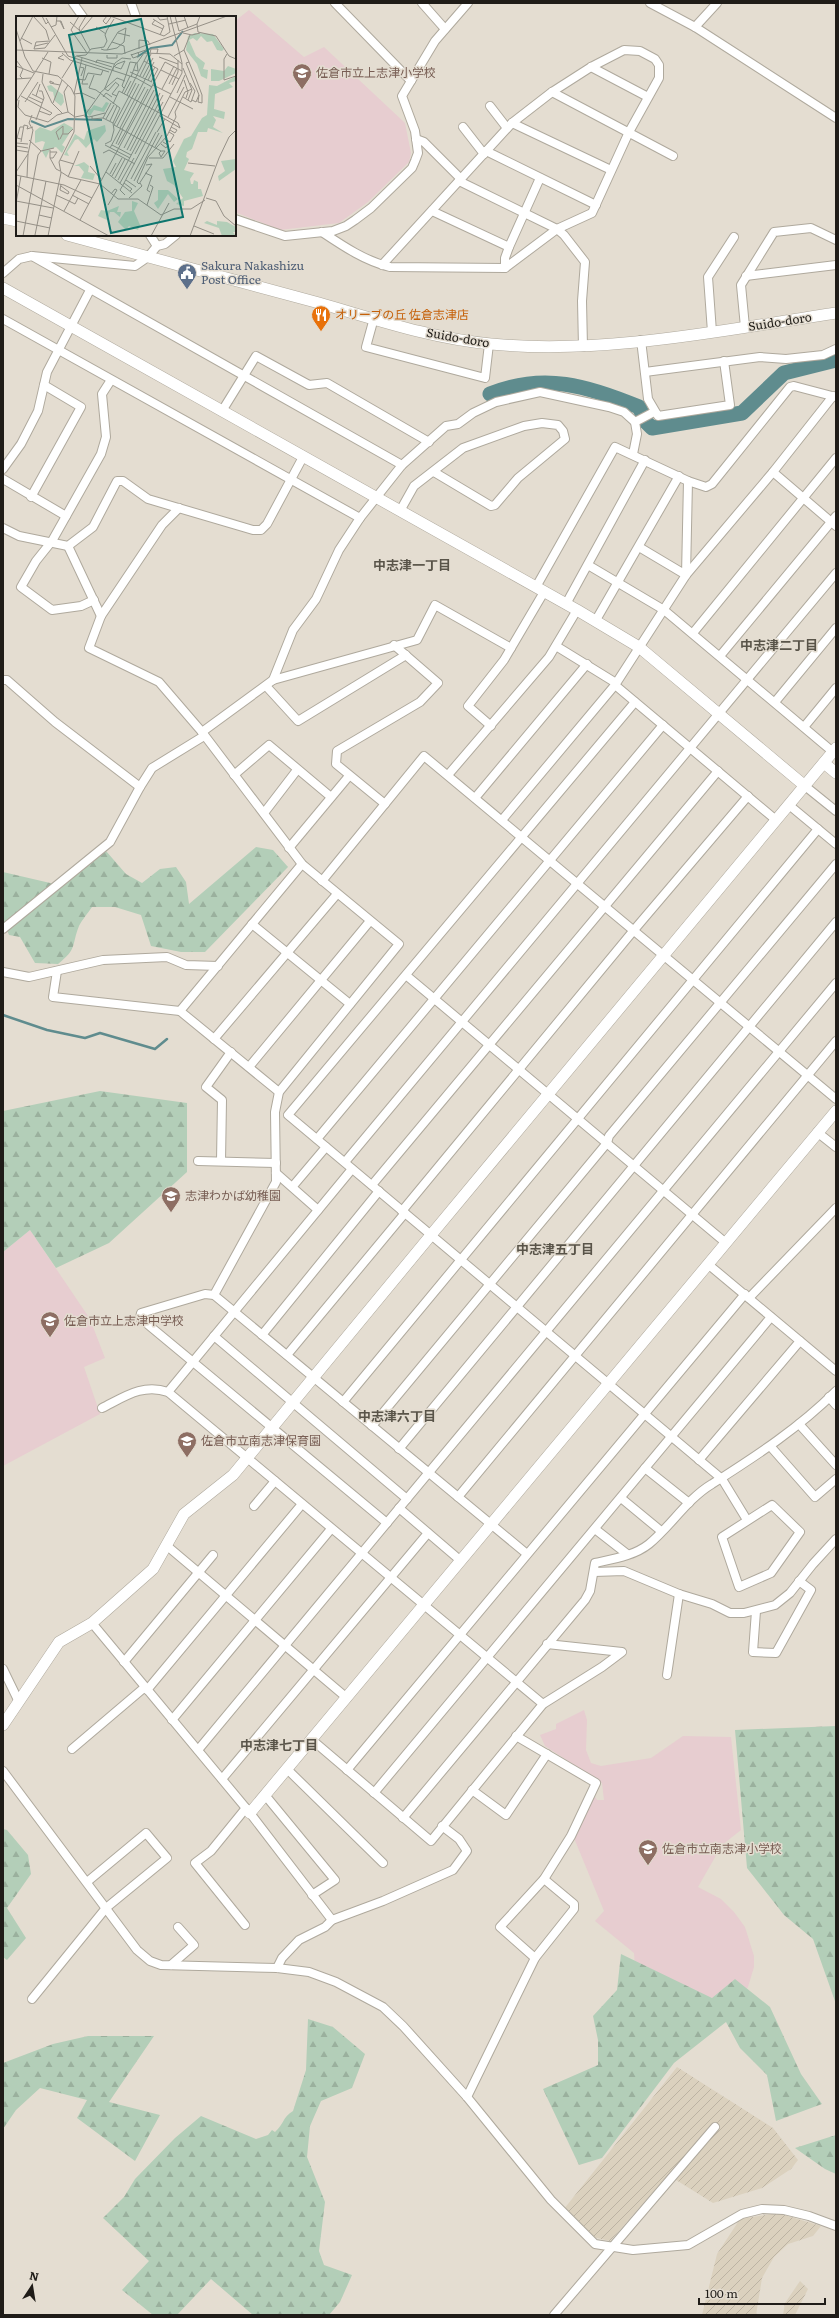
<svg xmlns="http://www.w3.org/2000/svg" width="839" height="2318" viewBox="0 0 839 2318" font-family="Literata,'Noto Sans JP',serif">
<defs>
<pattern id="industrial-furrows" width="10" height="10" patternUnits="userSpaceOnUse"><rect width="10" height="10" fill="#dbd1be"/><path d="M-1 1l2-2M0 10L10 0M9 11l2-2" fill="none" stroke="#bcb3a3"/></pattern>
<pattern id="forest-firs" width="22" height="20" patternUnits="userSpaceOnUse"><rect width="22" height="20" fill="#b3ceb8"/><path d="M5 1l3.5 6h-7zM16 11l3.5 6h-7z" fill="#9ab09d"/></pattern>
</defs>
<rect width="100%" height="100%" fill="#e4ddd1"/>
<g fill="url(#industrial-furrows)">
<polygon points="677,2067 773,2128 798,2160 791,2169 762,2188 713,2203 668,2175 610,2241 593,2237 564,2209"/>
<polygon points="778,2213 821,2226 813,2236 788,2244 774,2257 762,2278 756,2315 702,2315 717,2254 740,2219"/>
<polygon points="800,2281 808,2289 795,2315 783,2315 785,2303"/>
</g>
<g fill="#e7cdd0">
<polygon points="249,10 304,57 324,47 405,123 411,153 409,162 368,202 339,223 280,230 235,212 235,21"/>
<polygon points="30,1230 90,1319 105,1358 84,1367 100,1414 3,1466 3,1252"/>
<polygon points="584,1710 587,1720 586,1750 591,1763 601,1766 651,1758 683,1736 731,1737 741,1830 722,1845 698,1887 721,1899 734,1912 745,1927 754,1956 754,1967 748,1987 735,2002 714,2006 635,1967 634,1953 595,1921 604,1911 574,1838 592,1799 595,1797 597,1800 604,1800 602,1783 545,1746 540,1735 556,1729 556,1724"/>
</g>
<g fill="url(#forest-firs)">
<path d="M 256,847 L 273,850 L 288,867 L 205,952 L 181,952 L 151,946 L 141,915 L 115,907 L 92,907 C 88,913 82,920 79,926 C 71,946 78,948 58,964 L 35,963 L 20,937 L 9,935 L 3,920 L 3,872 L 63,886 L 106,851 L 126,874 L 142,883 L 160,869 L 176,867 L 186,882 L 189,904 Z"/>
<polygon points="100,1091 187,1103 187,1172 109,1243 56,1268 30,1230 3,1252 3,1111"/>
<polygon points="836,1726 836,2004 813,1939 784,1915 747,1868 735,1730"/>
<polygon points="3,1829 7,1830 28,1855 31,1874 7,1908 26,1938 7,1960 3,1957"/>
<polygon points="621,1954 712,1998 735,1979 770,2007 801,2074 822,2104 776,2121 767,2075 740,2048 726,2022 674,2063 602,2158 579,2165 543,2089 598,2065 598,2040 593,2016 617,1990"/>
<path d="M 308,2019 L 333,2027 L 365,2054 L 352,2088 L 321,2101 L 310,2126 L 307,2157 L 325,2202 L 319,2251 L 324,2265 L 352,2275 L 340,2302 L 329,2315 L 253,2315 L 211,2279 L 177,2315 L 153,2315 L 122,2290 L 149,2261 L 103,2218 L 124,2197 L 135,2179 L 175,2138 L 201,2116 L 256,2139 L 268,2135 L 272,2130 L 275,2132 C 284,2124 282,2118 293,2111 L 306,2070 Z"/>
<polygon points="88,2036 154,2036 109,2102 160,2115 135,2161 77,2118 87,2100 40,2088 16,2110 3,2129 3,2063 53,2044"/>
<polygon points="836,2135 836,2174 825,2169 795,2148"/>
</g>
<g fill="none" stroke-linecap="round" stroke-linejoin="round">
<polyline stroke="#5f8c8e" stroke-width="2.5" points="3,1015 47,1030 85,1038 100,1033 155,1049 167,1039"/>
<path stroke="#5f8c8e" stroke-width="15" d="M 490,394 C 544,372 588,386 639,407 L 646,422 L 652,428 L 742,413 L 784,373 L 836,360"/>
<g stroke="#afa99d" stroke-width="10">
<g id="street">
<polyline points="73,3 83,17"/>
<polyline points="131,3 136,17"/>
<polyline points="335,3 411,81"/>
<polyline points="422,3 445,29"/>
<polyline points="650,3 695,27 836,118"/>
<polyline points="695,27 717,3"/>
<polyline points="591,67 648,97"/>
<polyline points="552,92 673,156"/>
<polyline points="490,106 507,128"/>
<polyline points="512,123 611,170"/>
<polyline points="463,127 484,154"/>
<polyline points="416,139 424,142 461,179"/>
<polyline points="486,151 596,205"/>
<polyline points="459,181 557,229 564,235 585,262 582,301 583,347"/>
<polyline points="432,211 509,247"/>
<polyline points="235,219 285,236 333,231 346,226 355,220 371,208 412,168 415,161 418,153 415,131 402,96 435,41 468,3"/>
<path d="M 322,232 C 343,246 365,261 390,267 L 505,268 L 557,229 L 592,213 L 629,132 L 659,78 L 659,65 L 655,59 L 640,51 L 624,50 L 591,67 L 552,92 L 512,123 L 382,265"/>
<polyline points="150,235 157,246"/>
<polyline points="32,256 402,465"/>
<polyline points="505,268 505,258 509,247 540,178"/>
<polyline points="3,273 19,259 32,256 135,266 148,257 157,246 165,244 176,235"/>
<polyline points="746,276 836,265"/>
<polyline points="374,318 366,347 485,378 489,344"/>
<polyline points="3,319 360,518"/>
<polyline points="745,327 741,285 774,232 811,228 836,240"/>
<polyline points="712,332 708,277 734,237"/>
<polyline points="641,340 648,399 658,416 730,405 724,361"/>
<polyline points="645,372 760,357 786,359 823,355 836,349"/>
<polyline points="222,411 256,356 309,385 327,383 429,442"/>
<polyline points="633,454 637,434 635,422 654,412"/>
<polyline points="3,469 21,444 38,411 47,372 90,290"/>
<polyline points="773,472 836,526"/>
<polyline points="3,479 66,516"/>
<polyline points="688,481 706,487 712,484 790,387 794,386 836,397"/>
<polyline points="31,497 81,407 44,385"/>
<polyline points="179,508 162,525 101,616 89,648 159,682 202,732 302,864 399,944 279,1092 275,1112 276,1182 214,1295"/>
<polyline points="400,511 414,486 463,448 524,426 542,423 558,425 563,431 565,439 518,478 495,505 491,506 434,472"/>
<polyline points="3,528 19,536 68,546 93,527 117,481 123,481 148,499 253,530 261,530 267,524 303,457"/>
<polyline points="68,546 101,616"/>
<polyline points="588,565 664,610 833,752"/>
<polyline points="536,587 615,447 688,481 686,575 639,547"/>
<polyline points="94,600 81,606 52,610 21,587 36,561 52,541 101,454 106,437 102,394 111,380"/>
<polyline points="566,604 645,460"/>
<polyline points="596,620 679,476"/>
<polyline points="693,633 836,458"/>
<polyline points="556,646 616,683"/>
<polyline points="720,656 836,516"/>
<polyline points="3,680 7,680 55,722 140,787"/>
<polyline points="273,680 293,630 316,599 339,550 360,518 402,465 446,426 458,424 473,413 496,402 540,392 609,407 624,412 635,422"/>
<polyline points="615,685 776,820"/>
<polyline points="266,686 298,721 406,655"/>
<polyline points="635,702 288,1115 722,1479 747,1520"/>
<polyline points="775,702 836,628"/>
<polyline points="491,726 468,706 504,660 544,592"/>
<polyline points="804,727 836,688"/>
<polyline points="202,732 273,680 417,640 435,605 511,648"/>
<polyline points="234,775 269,745 331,797"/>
<polyline points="448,775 549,657 577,610"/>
<polyline points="805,786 836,811"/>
<polyline points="475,798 587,664"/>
<polyline points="385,804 336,764 337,751 420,702 438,683 394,645"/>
<polyline points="789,805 836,844"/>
<polyline points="264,813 297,770"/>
<polyline points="502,820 615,685 686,575 773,472 833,396"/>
<polyline points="289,848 349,776"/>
<polyline points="322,881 424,756 836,1099"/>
<polyline points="252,924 350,1004"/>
<polyline points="3,929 110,842 140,787 152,768 204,736"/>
<polyline points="57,971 53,997 180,1011"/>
<polyline points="3,972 29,977 103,960 167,957 186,965 218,966"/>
<polyline points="407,976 726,1243"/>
<polyline points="214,1039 337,894"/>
<polyline points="249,1067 370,921"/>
<polyline points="279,1092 180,1011 302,864"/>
<polyline points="817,1132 836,1147"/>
<polyline points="317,1139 663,725"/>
<polyline points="198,1161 276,1163"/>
<polyline points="221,1161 222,1100 206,1087 231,1052"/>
<polyline points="345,1162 836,573"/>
<polyline points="276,1173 318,1210"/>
<polyline points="372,1185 718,771"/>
<polyline points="293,1186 326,1147"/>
<polyline points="402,1211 634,930 748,796"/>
<polyline points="709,1265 836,1371"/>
<polyline points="749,1298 836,1208"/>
<polyline points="262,1335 379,1191"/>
<polyline points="214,1336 407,1499"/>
<polyline points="287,1355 405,1213"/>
<polyline points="168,1392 352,1169"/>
<polyline points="829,1397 836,1405"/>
<polyline points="343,1402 818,829"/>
<path d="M 102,1408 C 124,1397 143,1383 168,1392 L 543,1704"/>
<polyline points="799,1424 836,1465"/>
<polyline points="372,1426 607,1143 609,1136 836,864"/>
<polyline points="771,1447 815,1497 836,1479"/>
<polyline points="399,1449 836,922"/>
<polyline points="699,1460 800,1341"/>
<polyline points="645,1468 689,1503"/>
<polyline points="458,1497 836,1041"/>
<polyline points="621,1498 661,1531"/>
<polygon points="772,1505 800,1532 771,1573 739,1587 722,1537"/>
<polyline points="254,1506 275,1481"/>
<polyline points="399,1508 461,1561"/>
<polyline points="387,1523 140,1318 141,1313 205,1294 214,1295 527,1554"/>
<polyline points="595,1529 627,1554"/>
<polyline points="166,1545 347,1698"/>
<polyline points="594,1572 624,1571 679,1594 712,1604 730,1613 744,1613 775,1605 790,1593 813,1564 836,1539"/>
<polyline points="756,1611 753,1652 776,1653 811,1590 799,1581"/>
<polyline points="92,1623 250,1813 332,1920"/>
<polyline points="124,1662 213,1555"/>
<polyline points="3,1669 19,1702"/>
<polyline points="667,1675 679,1594"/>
<polyline points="147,1690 302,1504"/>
<polyline points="172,1720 331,1529"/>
<polyline points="516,1736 596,1783 571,1836 544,1879 500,1927 535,1958"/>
<polyline points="311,1739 431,1841 543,1704 602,1667 622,1652 547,1644"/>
<polyline points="72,1749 145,1687"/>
<polyline points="198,1750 836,983"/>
<polyline points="287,1769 383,1863"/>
<polyline points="347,1770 745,1294"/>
<polyline points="3,1771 137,1950 150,1961 161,1965 277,1968 309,1972 336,1982 383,2007 403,2026 467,2097 551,2200 595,2244 633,2250 688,2245 742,2214 762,2209 784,2210 809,2216 836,2226"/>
<polyline points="222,1779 428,1533"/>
<polyline points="472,1790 506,1815 547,1754"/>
<polyline points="374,1793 771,1317"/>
<polyline points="265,1795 335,1880 312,1895"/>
<path d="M 403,1818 L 585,1600 L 590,1591 L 595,1563 C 613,1559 634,1556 649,1544 C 671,1526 687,1499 712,1484 C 756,1456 799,1428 836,1391"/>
<polyline points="245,1925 195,1863 211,1851 246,1808"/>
<polyline points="171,1965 194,1945 178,1927"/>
<polyline points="277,1968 282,1958 299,1940 325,1927 332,1920 383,1901 453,1870 467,1851 459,1839 442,1826"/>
<polyline points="32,1999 106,1908 167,1858 146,1833 87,1882"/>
<polyline points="467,2097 535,1958 574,1909 574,1904 544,1879"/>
<polyline points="554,2315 715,2127"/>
</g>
</g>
<g stroke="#afa99d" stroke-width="12">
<g id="secondary">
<polyline points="3,218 17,221"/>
<path d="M 67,235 C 151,258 235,280 319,303 C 375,319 433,339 491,344 C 604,355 724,330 836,313"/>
<polyline points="3,288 577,610 639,647 805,786"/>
<polyline points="824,763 836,773"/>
<polyline points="3,1725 59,1642 92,1623 153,1569 184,1514 233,1475 247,1458 431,1235 836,748"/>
<polyline points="250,1813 836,1111"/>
</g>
</g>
<use href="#street" stroke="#fff" stroke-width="8"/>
<use href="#secondary" stroke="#fff" stroke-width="11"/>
</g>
<defs>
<g id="school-pin" transform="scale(1)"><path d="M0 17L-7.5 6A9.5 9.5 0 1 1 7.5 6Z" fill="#8d6e63" stroke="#e4ddd1"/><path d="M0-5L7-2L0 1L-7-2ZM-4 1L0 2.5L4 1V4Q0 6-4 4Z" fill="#fff"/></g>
<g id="civic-pin" transform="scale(1)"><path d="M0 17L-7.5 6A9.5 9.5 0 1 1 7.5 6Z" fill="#5c6f8a" stroke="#e4ddd1"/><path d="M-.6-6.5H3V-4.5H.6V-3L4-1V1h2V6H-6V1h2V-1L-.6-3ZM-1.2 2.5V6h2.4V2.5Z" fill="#fff"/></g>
<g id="restaurant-pin" transform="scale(1)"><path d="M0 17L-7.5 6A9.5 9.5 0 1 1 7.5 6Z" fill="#e8710a" stroke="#e4ddd1"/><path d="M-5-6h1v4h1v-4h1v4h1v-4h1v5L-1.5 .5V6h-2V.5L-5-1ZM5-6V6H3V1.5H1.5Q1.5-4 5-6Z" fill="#fff"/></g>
</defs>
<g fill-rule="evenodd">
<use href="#school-pin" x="302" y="73"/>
<use href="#civic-pin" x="187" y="273"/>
<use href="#restaurant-pin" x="321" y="315"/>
<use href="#school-pin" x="171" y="1196"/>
<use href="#school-pin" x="50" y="1321"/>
<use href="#school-pin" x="187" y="1441"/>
<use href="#school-pin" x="648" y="1849"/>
</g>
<g text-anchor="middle" stroke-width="3" stroke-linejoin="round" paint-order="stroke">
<g font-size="12" fill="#785e54" stroke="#e4ddd1" text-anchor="start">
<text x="316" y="77">佐倉市立上志津小学校</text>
<text x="185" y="1200">志津わかば幼稚園</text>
<text x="64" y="1325">佐倉市立上志津中学校</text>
<text x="201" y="1445">佐倉市立南志津保育園</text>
<text x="662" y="1853">佐倉市立南志津小学校</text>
</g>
<g font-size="12" fill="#4e5e75" stroke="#e4ddd1" text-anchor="start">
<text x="201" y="270">Sakura Nakashizu<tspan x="201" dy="14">Post Office</tspan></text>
</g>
<g font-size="12" fill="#c56008" stroke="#e4ddd1" text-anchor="start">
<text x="335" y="319">オリーブの丘 佐倉志津店</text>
</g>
<g font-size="12" fill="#1f1c18" stroke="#e4ddd1">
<text transform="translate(780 322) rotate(-9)" y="4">Suido-doro</text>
<text transform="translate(458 338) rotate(10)" y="4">Suido-doro</text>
</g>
<g font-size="13" font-weight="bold" fill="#595449" stroke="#e4ddd1">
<text x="412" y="570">中志津一丁目</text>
<text x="779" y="650">中志津二丁目</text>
<text x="555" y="1254">中志津五丁目</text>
<text x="397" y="1421">中志津六丁目</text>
<text x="279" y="1750">中志津七丁目</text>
</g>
</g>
<g transform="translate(16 16)">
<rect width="220" height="220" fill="#e4ddd1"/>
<path d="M 179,17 L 197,18 L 208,33 L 206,35 L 201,34 L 196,25 L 191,26 L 185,20 L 181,25 L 177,22 L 173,24 L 180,40 L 189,47 L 187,53 L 192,54 L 191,63 L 185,60 L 181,48 L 170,34 L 172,20 ZM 212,50 L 220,53 L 220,57 L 203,65 L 195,65 L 195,53 L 208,55 ZM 220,60 L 220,65 L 213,67 L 217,71 L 199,78 L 198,93 L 209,96 L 208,103 L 197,100 L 200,104 L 197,111 L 207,117 L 192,112 L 191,116 L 182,116 L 176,133 L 171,136 L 170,141 L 173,143 L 168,154 L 178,157 L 174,163 L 175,168 L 177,168 L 178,164 L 182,166 L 182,173 L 185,173 L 187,180 L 168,185 L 168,190 L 160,188 L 167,182 L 158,169 L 151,165 L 147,153 L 160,151 L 157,145 L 168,123 L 175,120 L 186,102 L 191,99 L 193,69 L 201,70 ZM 35,69 L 47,79 L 48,86 L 45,90 L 39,85 L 37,76 L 33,75 L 31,70 ZM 90,86 L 93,87 L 88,96 L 78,94 L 74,100 L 67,94 L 75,93 L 78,89 L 86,92 ZM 48,107 L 57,112 L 46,129 L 49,131 L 46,137 L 40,131 L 34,133 L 30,142 L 26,135 L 29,126 L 26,125 L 19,127 L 19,115 L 24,111 L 35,115 ZM 89,109 L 90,115 L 81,126 L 78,123 L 70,132 L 62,123 L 59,124 L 51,136 L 53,140 L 48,139 L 59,118 L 68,124 L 71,115 ZM 220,143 L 220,153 L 203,165 L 202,160 L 209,155 L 205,145 ZM 68,146 L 73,150 L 72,156 L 79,158 L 77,164 L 65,162 L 68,156 L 63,150 L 58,150 ZM 142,174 L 152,174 L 162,183 L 158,186 L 152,178 L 142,193 L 138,187 L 142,184 ZM 116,185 L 122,187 L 118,195 L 124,209 L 122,214 L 113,210 L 110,214 L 102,206 L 109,196 L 116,195 ZM 103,190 L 101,196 L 105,196 L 104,201 L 98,196 L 94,196 L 91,204 L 82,200 L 85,194 L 91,195 ZM 191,205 L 201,209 L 201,205 L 211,206 L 220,211 L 220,216 L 217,216 L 220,220 L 206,220 L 203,212 L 188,207 Z" fill="#b3ceb8"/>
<path fill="none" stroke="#5f8c8e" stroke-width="2" d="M 121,41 L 135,32 L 156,29 L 167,15M 15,105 L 29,111 L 52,103 L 86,104"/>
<path fill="none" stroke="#959087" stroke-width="1" d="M 17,0 L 30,14 L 33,24M 23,0 L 26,0 L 30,8 L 32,6M 63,0 L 55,14 L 71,37M 91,0 L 87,5 L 90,8 L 95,1M 94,0 L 148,20 L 154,16 L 151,0M 141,0 L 144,4 L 151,3M 159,0 L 163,15 L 181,8 L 184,0M 168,0 L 172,12M 30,2 L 52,40 L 120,62 L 136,71M 137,3 L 148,10 L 144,19M 139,4 L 136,8 L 147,13M 41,5 L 45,5 L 48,13 L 44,5M 54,6 L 64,15 L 74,34M 153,8 L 170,4M 181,8 L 182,16 L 200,20 L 213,40 L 220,43M 35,11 L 40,9 L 41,0M 80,11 L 90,18M 0,13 L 9,41 L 17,55 L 42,60 L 55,72 L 59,80 L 58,116 L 43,146 L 45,157 L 38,190 L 93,220M 64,15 L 63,12 L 70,0M 64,16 L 77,0M 102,17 L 114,20M 167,17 L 176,19 L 184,17M 5,22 L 16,28M 4,25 L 17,0M 96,26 L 108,30 L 109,38M 19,30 L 32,27M 29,32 L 18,33 L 20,26 L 34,25M 29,32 L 39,19M 85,33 L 88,34 L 91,34 L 101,32 L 108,26 L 110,12 L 102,16 L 91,34M 123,33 L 123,24 L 132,25 L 134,29M 0,34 L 106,38 L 211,0M 168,34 L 174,19M 46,37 L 54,44 L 93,56M 134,37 L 135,33 L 142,33 L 141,37M 115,38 L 117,42 L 123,40 L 122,36M 211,38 L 208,43 L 208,64 L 220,60M 47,39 L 42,42 L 48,44M 91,39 L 91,42 L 101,42 L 101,39M 115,39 L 130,34 L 131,30M 61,40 L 96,51M 158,40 L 168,34 L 173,46 L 180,63 L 186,79 L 186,87 L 182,86 L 183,79 L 170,47 L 173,46M 143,41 L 162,48M 26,42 L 35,46 L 33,58M 66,42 L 58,78 L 66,77 L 79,83M 0,44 L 7,53 L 4,60 L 7,63M 128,45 L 142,53 L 135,66M 80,47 L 81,44 L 98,48M 121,47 L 128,37 L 154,38 L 166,48M 70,49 L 66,68 L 72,68M 0,50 L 18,57M 64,51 L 68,52 L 65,60M 167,52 L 176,74 L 172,84M 145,54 L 163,63M 97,55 L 97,52 L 101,48 L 109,45 L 105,53 L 99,51M 114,56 L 136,66M 27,58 L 26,66 L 36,87 L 46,97M 78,59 L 73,72 L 80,74 L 104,92 L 97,107 L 98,114 L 95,125 L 89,128M 110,59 L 114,46 L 121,47 L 122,55 L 118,54M 124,60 L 135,38M 115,61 L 120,47M 127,61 L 137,42M 46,62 L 60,40 L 70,39 L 75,33 L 88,31 L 91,25 L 89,19 L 91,14 L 98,3M 0,63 L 15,62M 61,63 L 69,64 L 72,57 L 85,59 L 87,54M 132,64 L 139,51M 168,64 L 172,76 L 170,82M 99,66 L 103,69 L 96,78 L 101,80M 38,67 L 34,65 L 34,67 L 44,69M 120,67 L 98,109 L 145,135 L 149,135 L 145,141 L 143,137 L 145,135M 153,68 L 161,52M 52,69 L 48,76 L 52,96M 137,69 L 155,78M 156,69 L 162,56 L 162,44M 88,72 L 92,75 L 99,67M 89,72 L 99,47 L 106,42 L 115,43M 108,72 L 106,70 L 110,59M 146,73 L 158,50M 84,77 L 101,62 L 109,65M 106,77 L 114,60M 161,77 L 169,59M 16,78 L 28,84M 108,78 L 115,65M 111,79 L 132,37M 5,80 L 36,97M 20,80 L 24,68M 13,81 L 26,87M 87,81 L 90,77 L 96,81M 154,81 L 177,93M 167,81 L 175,86 L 179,75 L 174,67M 3,84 L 2,91 L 9,99 L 32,106 L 41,99 L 52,96 L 59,101 L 69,99 L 84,78M 161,84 L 168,71M 176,84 L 180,86 L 183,79M 0,86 L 32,36M 9,86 L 22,66M 164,86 L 169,76 L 176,73M 37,87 L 46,64M 95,87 L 87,102 L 97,107M 97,88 L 103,75 L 162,107 L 164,112M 23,95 L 34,99 L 36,97M 68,100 L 73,101 L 89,97M 76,100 L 76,103 L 87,102M 144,100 L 164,112M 152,101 L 161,84M 90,103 L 98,89M 20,104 L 28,82 L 26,75 L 23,75M 94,105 L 101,90M 101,110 L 123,68M 104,112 L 138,46M 106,113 L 129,71M 154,114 L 159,117 L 161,114 L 155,111M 110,115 L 132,73M 141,116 L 149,103M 47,118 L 52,118 L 57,113M 5,123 L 1,122 L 4,111 L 7,111M 149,123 L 154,126 L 158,119 L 153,116M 13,124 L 25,135M 43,124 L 40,116 L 47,110 L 47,117 L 44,123M 5,126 L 8,109 L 12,110 L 11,113 L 17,111M 0,127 L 12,128M 100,128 L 107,113M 145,128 L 150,132 L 152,129 L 147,126M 89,129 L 114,142M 96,129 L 115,139M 102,129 L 110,115M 0,130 L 12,132M 139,131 L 146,119M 94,132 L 105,112M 108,132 L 138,74M 0,134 L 12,136M 34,134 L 34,142 L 37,142 L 41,136 L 34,136M 111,134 L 141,76M 114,135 L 144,77M 87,137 L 93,134 L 119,148M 119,138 L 147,86M 34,142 L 40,153 L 44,155M 133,142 L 147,142 L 158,128M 44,144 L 58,148M 172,147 L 199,150M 74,150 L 85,163M 0,156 L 12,138 L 17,114 L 13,107 L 16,99M 45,156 L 53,161 L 84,168 L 102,183 L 122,183 L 145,199 L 158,193 L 175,193 L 189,184M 90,156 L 116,177M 129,157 L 136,160 L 131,174 L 134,176M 94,158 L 100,147M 0,159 L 48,169 L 76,182M 96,160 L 106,142M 11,161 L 12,138M 52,161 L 63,135M 99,162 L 109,143M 115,163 L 140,116M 102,164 L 147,79M 110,164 L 120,171M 118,165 L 143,117M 121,166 L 132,141 L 151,120 L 160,101 L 159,96 L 164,86M 121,166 L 123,168 L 136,148 L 130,149M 104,167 L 118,142M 108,167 L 116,173 L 114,175M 0,169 L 38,190 L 32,220M 107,169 L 166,57 L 166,47 L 154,0M 107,169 L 104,174 L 109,179M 45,170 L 53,176 L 52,178 L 44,174 L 45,168M 40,179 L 53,185M 56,179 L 73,188M 113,182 L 126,170 L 124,167M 190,182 L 200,185 L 208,200 L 220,210M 0,185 L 37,192M 53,185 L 59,188 L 62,182M 0,187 L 5,160M 92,189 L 101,174 L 99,173 L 95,178M 131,189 L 137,171 L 134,169M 48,195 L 65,164M 23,199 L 36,202M 64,204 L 149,46 L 166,55M 0,205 L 34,212M 178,210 L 198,218M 19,219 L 30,165M 7,220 L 22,139 L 25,135 L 38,132M 135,220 L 153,187M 174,220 L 203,142 L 213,121 L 220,114"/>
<path fill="#0f766e" fill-opacity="0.15" stroke="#0f766e" stroke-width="2" d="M 125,3 L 167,201 L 95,217 L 53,19 Z"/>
<rect width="220" height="220" fill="none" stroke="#1f1c18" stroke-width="2"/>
</g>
<rect width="839" height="2318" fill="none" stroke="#1f1c18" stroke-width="8"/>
<g transform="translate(32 2286) rotate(12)" stroke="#e4ddd1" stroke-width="3" paint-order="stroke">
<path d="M0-3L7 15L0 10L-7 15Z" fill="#1f1c18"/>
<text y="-6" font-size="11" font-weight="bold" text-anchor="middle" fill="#1f1c18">N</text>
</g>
<path d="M699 2298v6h126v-6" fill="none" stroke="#1f1c18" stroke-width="2"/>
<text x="705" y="2298" font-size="12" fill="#1f1c18" stroke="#e4ddd1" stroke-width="3" paint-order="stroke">100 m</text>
</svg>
